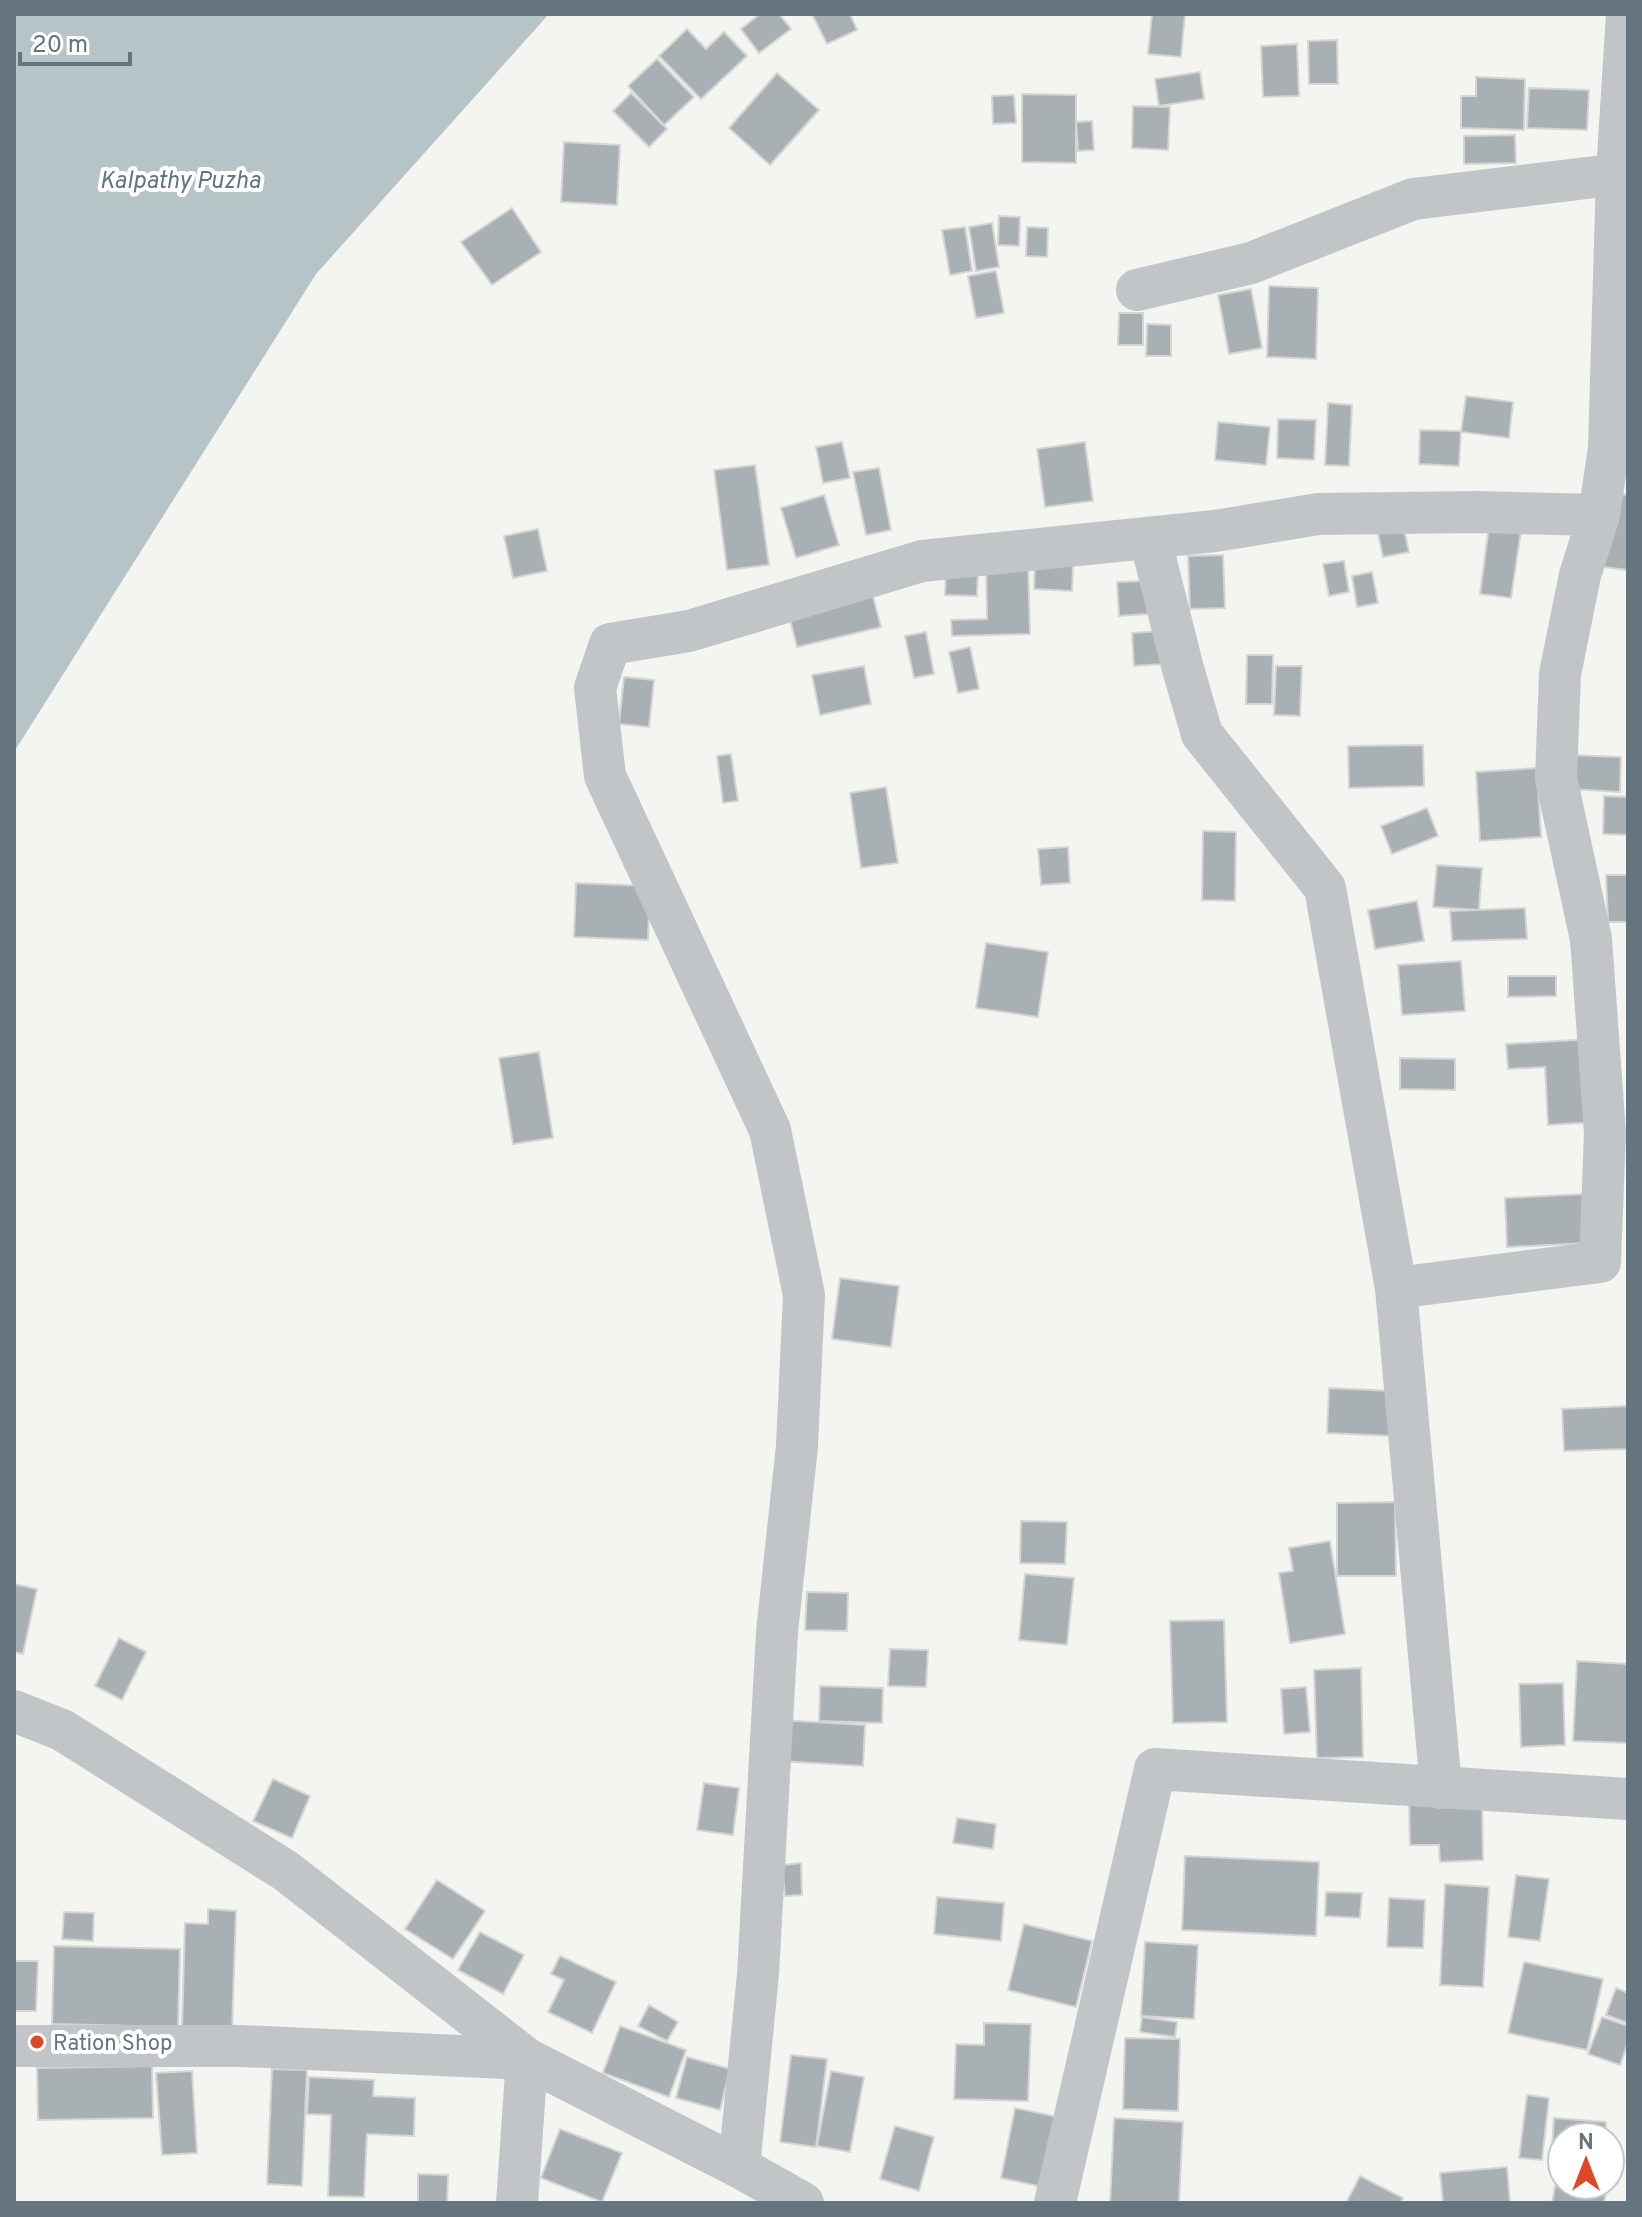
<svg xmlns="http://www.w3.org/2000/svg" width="1642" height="2217" viewBox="0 0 1642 2217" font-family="Overpass,sans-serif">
<rect width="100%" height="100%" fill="#f4f4f0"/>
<polygon fill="#b7c4c7" points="14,14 549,14 316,274 14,752"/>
<g fill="#a8b0b4" stroke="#d5d5d3" stroke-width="2">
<polygon points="760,14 779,14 791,29 759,53 741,29"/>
<polygon points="812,14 850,14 857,30 827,44"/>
<polygon points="1152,14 1185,14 1181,57 1148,54"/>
<polygon points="687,29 706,49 724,32 747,56 701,99 659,56"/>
<polygon points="1337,40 1338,84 1309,84 1308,41"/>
<polygon points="1297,44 1299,96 1263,97 1261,46"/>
<polygon points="657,59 694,97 664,125 628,86"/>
<polygon points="1200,72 1204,99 1159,106 1155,79"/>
<polygon points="777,73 819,110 770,165 729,128"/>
<polygon points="1476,77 1525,79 1524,130 1461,128 1461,96 1476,96"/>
<polygon points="1529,88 1589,90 1587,130 1527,128"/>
<polygon points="631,93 667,129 649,147 613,111"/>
<polygon points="1022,94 1076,95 1076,163 1022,162"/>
<polygon points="1014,95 1016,123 993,124 992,96"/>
<polygon points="1133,106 1170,107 1168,150 1132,148"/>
<polygon points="1092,121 1094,150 1078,151 1076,122"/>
<polygon points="1515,135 1516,163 1464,164 1464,136"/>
<polygon points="564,142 620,145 617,205 561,202"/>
<polygon points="512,208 541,252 492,285 461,242"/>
<polygon points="999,216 1020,217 1019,246 998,245"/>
<polygon points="992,223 999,267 976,271 969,227"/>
<polygon points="965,227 972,271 950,275 942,230"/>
<polygon points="1027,227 1048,228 1047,257 1026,256"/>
<polygon points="996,271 1004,313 976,318 968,276"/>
<polygon points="1269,286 1318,288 1316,359 1267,357"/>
<polygon points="1251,289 1262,348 1229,354 1218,295"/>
<polygon points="1119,313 1143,313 1143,345 1118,345"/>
<polygon points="1147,324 1171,325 1171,356 1146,356"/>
<polygon points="1466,396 1513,402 1509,438 1461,432"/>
<polygon points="1328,403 1352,405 1349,466 1325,465"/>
<polygon points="1278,419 1316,420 1314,460 1277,458"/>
<polygon points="1218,422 1270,427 1266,465 1215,460"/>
<polygon points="1420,430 1461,431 1459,466 1419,464"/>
<polygon points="842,442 850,478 823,483 816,447"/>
<polygon points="1085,442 1093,501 1045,507 1037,449"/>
<polygon points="755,465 769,565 727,570 714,470"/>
<polygon points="879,468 891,530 866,535 853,472"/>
<polygon points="1612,493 1628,495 1628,570 1603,567"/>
<polygon points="824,495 839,545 796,558 781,508"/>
<polygon points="1401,515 1409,552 1383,557 1375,520"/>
<polygon points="1489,526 1521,531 1511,598 1480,594"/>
<polygon points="538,529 547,571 513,578 504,536"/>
<polygon points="1223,555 1225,608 1190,609 1188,556"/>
<polygon points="1028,559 1030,634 952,636 951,620 987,619 986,561"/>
<polygon points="1344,561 1349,592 1329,596 1323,564"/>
<polygon points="1035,562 1073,564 1072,591 1034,589"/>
<polygon points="946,569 978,570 977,596 945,595"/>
<polygon points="1372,572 1378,603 1357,607 1352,576"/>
<polygon points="869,581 881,627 797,647 788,612"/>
<polygon points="1146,581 1148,614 1119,616 1117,582"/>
<polygon points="1161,631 1163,664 1134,666 1132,633"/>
<polygon points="926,632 934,674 914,678 905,636"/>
<polygon points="970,647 979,689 958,693 949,652"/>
<polygon points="1247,655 1273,655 1272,704 1246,704"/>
<polygon points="864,666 871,704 820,715 812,675"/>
<polygon points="1276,666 1302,666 1300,716 1274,715"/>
<polygon points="624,677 654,680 649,727 619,724"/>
<polygon points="1423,745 1424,786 1349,788 1348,746"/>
<polygon points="731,754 738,801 723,803 717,756"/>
<polygon points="1571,755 1621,757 1620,792 1570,789"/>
<polygon points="1537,768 1541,837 1480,841 1476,772"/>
<polygon points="886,787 898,863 861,868 850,793"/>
<polygon points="1604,796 1628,797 1628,835 1603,834"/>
<polygon points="1427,808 1438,836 1392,854 1381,826"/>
<polygon points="1203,831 1236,832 1235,901 1202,900"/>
<polygon points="1068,847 1070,883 1041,885 1038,849"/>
<polygon points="1437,865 1482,868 1479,910 1433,907"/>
<polygon points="1606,875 1628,875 1628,922 1608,922"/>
<polygon points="576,883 650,886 648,940 574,937"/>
<polygon points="1417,901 1424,941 1375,949 1368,910"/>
<polygon points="1525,908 1527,939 1452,941 1450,911"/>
<polygon points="986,943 1048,952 1038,1017 976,1008"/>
<polygon points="1461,961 1465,1011 1402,1015 1398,965"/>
<polygon points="1508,976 1556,976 1556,996 1508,997"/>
<polygon points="1592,1039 1597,1122 1548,1125 1545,1067 1508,1069 1506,1044"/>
<polygon points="539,1052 553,1138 513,1144 499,1058"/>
<polygon points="1400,1058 1455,1059 1455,1090 1400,1089"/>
<polygon points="1585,1194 1588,1243 1507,1247 1505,1198"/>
<polygon points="840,1278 899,1286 891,1347 832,1339"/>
<polygon points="1329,1388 1394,1391 1392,1436 1327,1433"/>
<polygon points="1628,1406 1628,1449 1564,1451 1562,1409"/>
<polygon points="1395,1502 1396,1576 1337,1576 1337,1503"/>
<polygon points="1021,1521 1067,1522 1065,1564 1020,1563"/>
<polygon points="1330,1541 1345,1634 1290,1643 1279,1573 1293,1571 1289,1548"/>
<polygon points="1025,1574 1074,1578 1067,1645 1019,1640"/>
<polygon points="14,1584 37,1589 23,1654 14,1652"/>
<polygon points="807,1592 848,1593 847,1631 805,1630"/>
<polygon points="1224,1620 1227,1722 1173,1723 1170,1621"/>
<polygon points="119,1638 146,1652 122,1700 95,1686"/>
<polygon points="890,1649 928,1650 926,1687 888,1686"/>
<polygon points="1577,1661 1628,1664 1628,1743 1573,1741"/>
<polygon points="1361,1668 1363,1757 1317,1758 1314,1670"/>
<polygon points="1563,1683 1565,1745 1521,1747 1519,1684"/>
<polygon points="820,1686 883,1688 882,1723 819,1721"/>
<polygon points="1306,1687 1310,1732 1284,1734 1281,1689"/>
<polygon points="781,1720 865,1725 863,1766 779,1761"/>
<polygon points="273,1779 310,1796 292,1838 253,1821"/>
<polygon points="704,1783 739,1788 733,1835 697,1830"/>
<polygon points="1482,1799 1483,1860 1440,1862 1439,1845 1410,1845 1409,1800"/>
<polygon points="957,1818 996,1824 993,1849 953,1843"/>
<polygon points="1185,1856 1319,1862 1316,1936 1182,1930"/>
<polygon points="801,1863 802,1895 785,1896 782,1865"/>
<polygon points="1516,1875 1549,1879 1540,1941 1508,1937"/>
<polygon points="437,1880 485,1911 453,1959 405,1929"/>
<polygon points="1445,1884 1489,1887 1483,1987 1440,1985"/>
<polygon points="1326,1892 1362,1893 1360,1918 1325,1916"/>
<polygon points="937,1897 1004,1903 1001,1941 934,1934"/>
<polygon points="1389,1898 1425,1900 1423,1948 1387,1947"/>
<polygon points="208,1909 236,1911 232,2030 182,2028 185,1923 208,1924"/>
<polygon points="64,1912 94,1913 93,1941 62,1939"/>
<polygon points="1024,1924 1092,1941 1076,2007 1008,1990"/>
<polygon points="480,1932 524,1955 503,1994 458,1970"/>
<polygon points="1145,1942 1198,1945 1194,2019 1141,2016"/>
<polygon points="54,1946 180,1949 178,2027 52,2024"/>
<polygon points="560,1956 616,1982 592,2033 548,2012 564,1980 551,1974"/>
<polygon points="14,1961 38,1961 36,2011 14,2011"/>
<polygon points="1524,1962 1603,1979 1587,2050 1508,2033"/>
<polygon points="1616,1988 1628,1993 1628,2023 1606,2015"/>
<polygon points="649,2005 678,2022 667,2041 638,2026"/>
<polygon points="1142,2017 1177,2022 1175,2037 1140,2032"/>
<polygon points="1602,2017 1628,2026 1628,2042 1620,2065 1588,2054"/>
<polygon points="984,2023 1031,2024 1028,2101 954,2099 956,2044 984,2045"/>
<polygon points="620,2026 686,2050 669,2097 603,2073"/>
<polygon points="1125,2038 1180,2039 1178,2111 1123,2109"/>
<polygon points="791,2055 827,2059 816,2147 780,2142"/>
<polygon points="687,2057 730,2069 720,2110 676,2098"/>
<polygon points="152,2066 153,2118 38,2120 37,2068"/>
<polygon points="272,2069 307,2070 302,2186 267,2184"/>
<polygon points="192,2071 197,2153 162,2155 156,2073"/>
<polygon points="831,2071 864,2077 850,2152 817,2146"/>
<polygon points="309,2077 374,2080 373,2096 415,2098 414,2136 367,2134 364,2197 328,2196 331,2115 307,2114"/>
<polygon points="1527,2095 1549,2098 1542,2160 1519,2158"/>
<polygon points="1015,2108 1063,2118 1048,2188 1001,2178"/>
<polygon points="1114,2118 1183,2122 1179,2203 1110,2203"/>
<polygon points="1554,2118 1606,2122 1606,2137 1562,2137 1562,2162 1551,2161"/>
<polygon points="895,2126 934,2137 919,2191 880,2179"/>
<polygon points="560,2129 622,2153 602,2202 541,2178"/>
<polygon points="1507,2167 1510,2203 1443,2203 1440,2173"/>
<polygon points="418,2174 448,2175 447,2203 418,2203"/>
<polygon points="1360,2176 1403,2198 1400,2203 1346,2203"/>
<polygon points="1555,2186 1606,2193 1604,2203 1552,2203"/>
</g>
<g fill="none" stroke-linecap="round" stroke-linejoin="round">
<g stroke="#c2c5c8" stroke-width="42">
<polyline points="1137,290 1251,263 1413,199 1628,173"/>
<polyline points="1599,515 1609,448 1617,173 1627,14"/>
<polyline points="1150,538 1183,669 1202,734 1325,888 1396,1288"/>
<polyline points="14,1711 62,1730 286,1871 527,2059 517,2203"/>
<polyline points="14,2046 241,2046 527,2059 739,2167 803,2203"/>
<polyline points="739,2167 758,1974 777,1632 797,1446 804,1295 770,1130 605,776 595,688 610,644 689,631 922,561 1215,531 1318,514 1478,512 1599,515 1580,575 1560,674 1556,778 1591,939 1605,1133 1600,1262 1396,1288 1441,1788"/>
<polyline points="1055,2203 1155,1769 1628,1799"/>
</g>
</g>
<circle fill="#dd4927" stroke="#fff" stroke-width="3" cx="37" cy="2042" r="8"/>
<g text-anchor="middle" stroke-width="8" stroke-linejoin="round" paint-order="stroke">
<g font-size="22" fill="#647580" stroke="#fff" text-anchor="start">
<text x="53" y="2050">Ration Shop</text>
</g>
<g font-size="24" font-style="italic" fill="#5f777e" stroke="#fff">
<text x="180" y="188">Kalpathy Puzha</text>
</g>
</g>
<rect width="1642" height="2217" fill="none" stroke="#647580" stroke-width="32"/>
<g transform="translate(1586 2161)"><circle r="38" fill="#ffffff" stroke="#c1c8cc" stroke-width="2"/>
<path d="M0-6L14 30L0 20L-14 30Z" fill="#dd4927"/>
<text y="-12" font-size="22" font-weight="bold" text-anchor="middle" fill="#647580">N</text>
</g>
<path d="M20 52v12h110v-12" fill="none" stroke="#647580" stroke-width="4"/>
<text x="32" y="52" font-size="24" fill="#647580" stroke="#ffffff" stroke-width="6" paint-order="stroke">20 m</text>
</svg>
